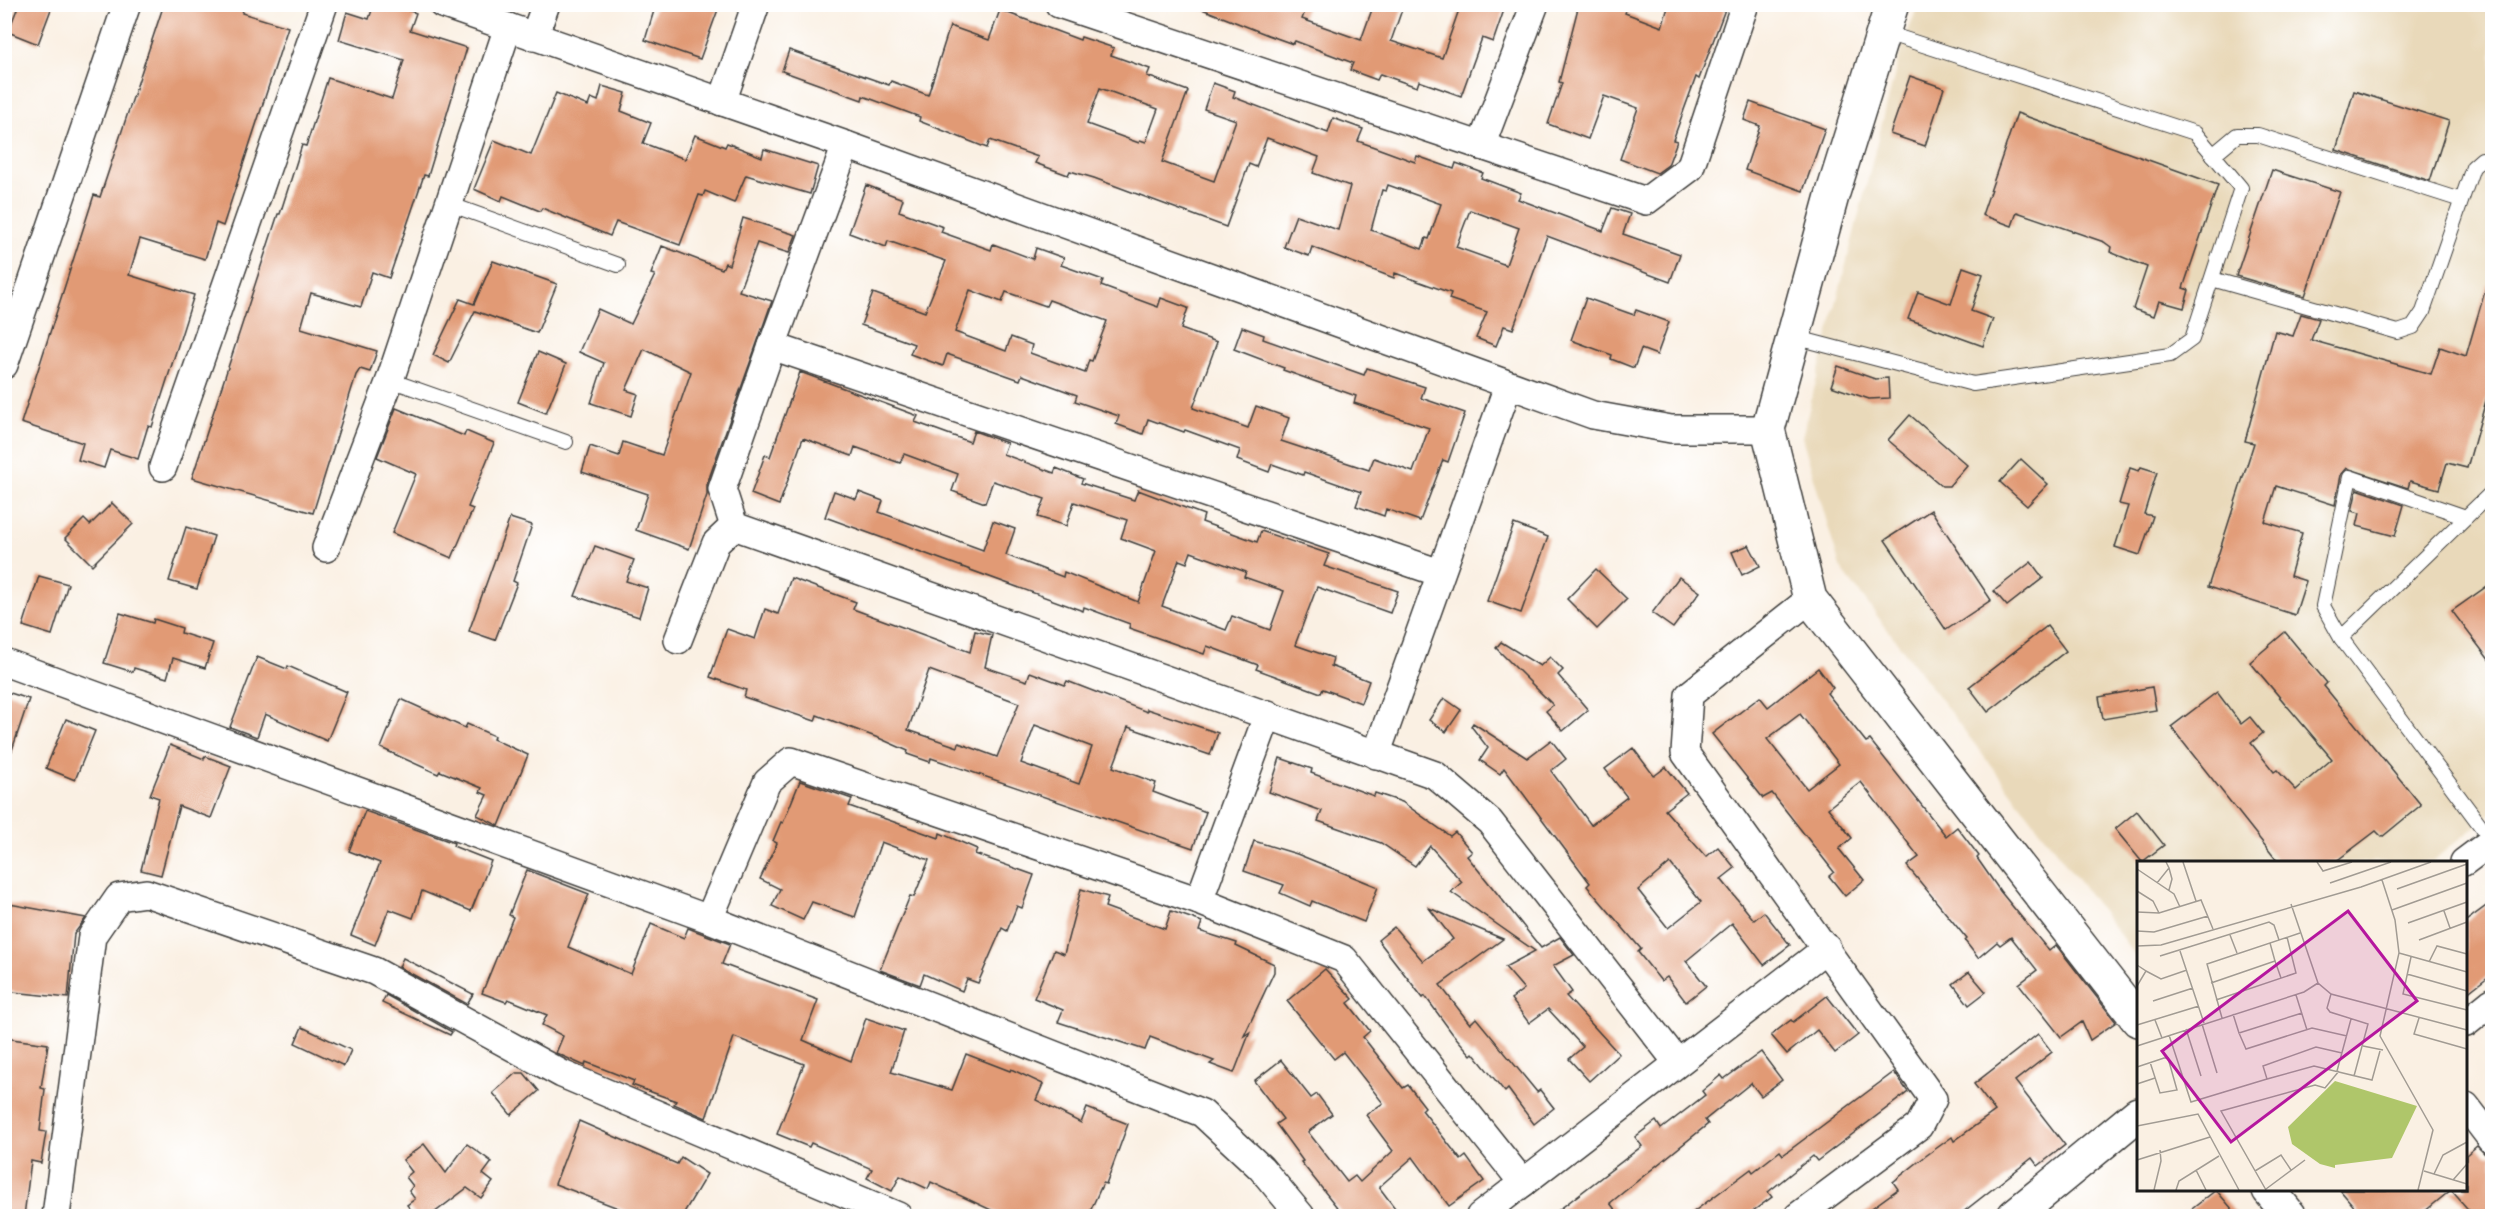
<svg xmlns="http://www.w3.org/2000/svg" width="2497" height="1221" viewBox="0 0 2497 1221" font-family="Mynerve,sans-serif">
<rect width="100%" height="100%" fill="#fff"/>
<filter id="ink" filterUnits="userSpaceOnUse"><feTurbulence type="fractalNoise" baseFrequency=".0167" numOctaves="2"/><feDisplacementMap in="SourceGraphic" scale="12" xChannelSelector="R" yChannelSelector="G"/><feConvolveMatrix kernelMatrix="1 2 1 2 8 2 1 2 1" color-interpolation-filters="sRGB"/></filter>
<filter id="wash" filterUnits="userSpaceOnUse"><feTurbulence type="fractalNoise" baseFrequency=".008" numOctaves="4" result="noise"/><feDisplacementMap in="SourceGraphic" scale="24" xChannelSelector="R" yChannelSelector="G"/><feGaussianBlur stdDeviation="1.35" result="paint"/><feColorMatrix in="noise" values="0 0 0 0 0 0 0 0 0 0 0 0 0 0 0 0 0 1.4 0 .05"/><feComposite in="paint" operator="in"/></filter>
<g filter="url(#wash)">
<rect width="100%" height="100%" fill="#faf0e3"/>
<polygon fill="#e9d9ba" points="1918,5 2492,5 2492,813 2431,862 2138,862 2138,959 1840,567 1802,437 1900,53"/>
<g id="blocks">
<g fill="#e19a74" fill-rule="evenodd">
<polygon points="19,4 53,4 38,44 8,32"/>
<polygon points="164,4 245,4 242,13 288,27 223,226 216,223 205,259 140,239 129,275 194,295 152,427 148,426 138,459 110,450 104,468 78,460 83,443 21,423 94,195 100,197"/>
<polygon points="374,4 389,4 416,13 410,30 467,48 428,176 424,175 389,278 372,272 361,307 311,293 301,328 377,351 370,372 360,369 356,375 313,513 192,478 278,214 280,214 302,145 306,146 328,78 392,99 404,60 339,40 347,12 369,19"/>
<polygon points="656,4 720,4 700,59 645,40"/>
<polygon points="1198,4 1308,4 1302,19 1361,40 1374,4 1404,4 1391,41 1442,58 1461,4 1506,4 1493,42 1482,38 1461,96 1419,81 1417,87 1380,74 1377,80 1350,70 1353,63 1295,41 1293,44 1268,35 1197,7"/>
<polygon points="1579,4 1628,4 1625,13 1662,27 1669,4 1727,4 1699,79 1696,77 1673,140 1677,141 1668,165 1657,173 1620,159 1638,108 1604,96 1588,139 1548,124 1562,83 1559,82"/>
<path d="M 1000,10 L 1080,40 L 1081,37 L 1114,48 L 1111,55 L 1150,69 L 1147,76 L 1188,91 L 1162,162 L 1214,181 L 1236,120 L 1204,109 L 1213,83 L 1235,91 L 1233,97 L 1328,133 L 1333,118 L 1363,129 L 1358,141 L 1415,162 L 1417,156 L 1454,169 L 1456,163 L 1483,173 L 1481,178 L 1521,193 L 1518,199 L 1603,231 L 1612,208 L 1630,214 L 1623,234 L 1680,254 L 1670,282 L 1547,236 L 1513,329 L 1504,326 L 1496,346 L 1476,338 L 1487,312 L 1449,299 L 1451,293 L 1395,273 L 1394,278 L 1312,247 L 1309,256 L 1284,247 L 1296,215 L 1338,230 L 1350,186 L 1313,173 L 1319,157 L 1267,138 L 1256,167 L 1249,164 L 1226,227 L 1094,178 L 1070,171 L 1068,175 L 1035,163 L 1038,157 L 990,140 L 987,148 L 919,121 L 920,117 L 863,96 L 862,100 L 782,71 L 789,50 L 889,85 L 891,81 L 928,95 L 950,26 L 989,40 ZM 1100,88 L 1158,109 L 1146,142 L 1140,140 L 1139,143 L 1087,124 ZM 1388,185 L 1441,204 L 1429,239 L 1426,238 L 1422,249 L 1371,230 L 1382,190 L 1386,191 ZM 1470,210 L 1519,228 L 1506,265 L 1456,247 Z"/>
<polygon points="1910,76 1944,88 1925,146 1890,134"/>
<polygon points="602,86 626,93 621,111 651,123 643,143 685,159 695,135 725,147 727,143 762,157 764,149 818,166 810,194 746,175 734,203 705,191 703,196 699,195 680,245 616,222 610,236 542,208 540,211 503,196 501,201 474,189 494,140 531,155 556,93 588,106 591,98 598,101"/>
<polygon points="2354,91 2449,121 2430,181 2336,150"/>
<polygon points="1750,102 1825,129 1803,191 1745,170 1760,126 1744,120"/>
<polygon points="2017,113 2218,185 2183,288 2189,290 2184,308 2159,301 2154,316 2133,309 2147,267 2110,252 2111,247 2104,242 2017,212 2012,226 1982,215"/>
<polygon points="2272,170 2340,192 2305,296 2236,276"/>
<path d="M 866,185 L 903,199 L 899,211 L 943,227 L 941,232 L 991,250 L 993,244 L 1033,259 L 1036,248 L 1064,258 L 1061,265 L 1103,280 L 1101,286 L 1158,307 L 1161,298 L 1188,308 L 1181,329 L 1217,342 L 1193,408 L 1248,428 L 1256,406 L 1289,418 L 1281,441 L 1369,470 L 1374,458 L 1413,472 L 1429,428 L 1354,403 L 1356,396 L 1283,370 L 1284,368 L 1234,349 L 1242,327 L 1264,335 L 1263,339 L 1364,375 L 1367,368 L 1425,387 L 1421,398 L 1465,413 L 1448,462 L 1443,460 L 1420,521 L 1386,509 L 1384,516 L 1356,506 L 1361,492 L 1304,472 L 1303,475 L 1272,464 L 1269,472 L 1237,460 L 1240,450 L 1185,430 L 1184,432 L 1148,419 L 1143,434 L 1116,424 L 1119,416 L 1075,401 L 1077,395 L 1022,375 L 1020,380 L 947,354 L 943,366 L 910,354 L 914,344 L 861,325 L 873,293 L 925,312 L 946,261 L 888,241 L 886,247 L 849,233 ZM 970,290 L 1002,302 L 1006,292 L 1046,306 L 1049,300 L 1107,321 L 1092,361 L 1089,360 L 1085,373 L 1030,353 L 1032,345 L 1011,337 L 1006,351 L 955,332 Z"/>
<polygon points="743,218 796,235 789,253 757,243 739,291 772,301 707,484 707,495 689,549 636,530 648,494 582,472 590,446 619,456 623,442 662,455 691,372 644,349 626,390 638,394 631,416 591,403 604,363 579,352 598,309 631,324 655,275 651,274 662,246 722,269 725,263 729,265"/>
<polygon points="493,261 557,284 537,333 475,311 449,363 433,355 460,299 474,304"/>
<polygon points="1963,267 1983,274 1971,311 1993,319 1983,346 1908,319 1918,292 1951,304"/>
<polygon points="2487,284 2493,285 2493,391 2489,390 2467,468 2447,463 2439,489 2410,481 2408,488 2347,468 2341,475 2335,505 2276,486 2265,522 2302,533 2290,576 2306,581 2295,615 2208,587 2254,443 2245,441 2275,331 2293,336 2301,314 2319,319 2311,340 2431,374 2440,347 2466,356"/>
<polygon points="1586,298 1634,315 1636,310 1669,322 1657,355 1641,349 1634,368 1611,359 1612,355 1571,340"/>
<polygon points="538,352 566,364 546,413 518,402"/>
<polygon points="1838,366 1875,379 1888,378 1889,398 1869,399 1831,386"/>
<path d="M 800,372 L 918,416 L 915,422 L 970,442 L 974,431 L 1007,443 L 1003,454 L 1054,473 L 1056,468 L 1083,479 L 1081,483 L 1134,500 L 1138,490 L 1204,515 L 1202,522 L 1257,542 L 1261,531 L 1329,554 L 1324,566 L 1398,591 L 1390,613 L 1317,587 L 1295,645 L 1333,658 L 1331,666 L 1369,681 L 1361,703 L 1323,689 L 1321,693 L 1256,669 L 1258,665 L 1207,646 L 1204,654 L 1129,628 L 1130,624 L 1084,607 L 1083,611 L 825,517 L 834,491 L 856,499 L 859,492 L 883,501 L 879,512 L 983,550 L 993,521 L 1015,529 L 1006,555 L 1063,577 L 1064,572 L 1138,602 L 1156,551 L 1121,538 L 1127,520 L 1074,502 L 1066,526 L 1038,517 L 1045,499 L 993,481 L 985,503 L 952,491 L 958,474 L 904,454 L 900,463 L 855,447 L 852,456 L 803,438 L 779,505 L 751,494 L 765,455 L 770,457 ZM 1191,552 L 1246,572 L 1244,577 L 1284,591 L 1270,630 L 1232,616 L 1226,630 L 1162,606 L 1179,560 L 1187,563 Z"/>
<polygon points="396,408 464,436 466,431 494,443 468,507 473,509 452,558 392,533 416,474 377,457"/>
<polygon points="1910,415 1967,465 1949,486 1942,486 1888,440"/>
<polygon points="2021,459 2048,484 2027,506 2000,482"/>
<polygon points="2141,467 2157,472 2144,514 2153,516 2140,555 2115,547 2128,506 2119,504 2130,468 2139,471"/>
<polygon points="2357,489 2404,505 2395,536 2357,526 2360,513 2352,511"/>
<polygon points="112,503 133,524 92,565 65,538 84,519 90,525"/>
<polygon points="1931,510 1991,600 1946,630 1885,540"/>
<polygon points="510,518 532,525 513,581 517,583 495,640 469,631"/>
<polygon points="1514,524 1548,537 1521,613 1487,601"/>
<polygon points="186,527 214,536 197,589 169,581"/>
<polygon points="1749,545 1760,566 1742,575 1732,552"/>
<polygon points="595,546 634,560 626,581 648,588 639,617 575,596"/>
<polygon points="2031,562 2043,578 2007,606 1994,591"/>
<polygon points="1596,569 1627,599 1597,629 1567,599"/>
<polygon points="39,576 68,584 52,635 23,626"/>
<polygon points="1679,577 1700,592 1673,628 1652,613"/>
<path d="M 791,578 L 856,602 L 853,609 L 970,652 L 975,631 L 992,635 L 985,667 L 1027,681 L 1030,672 L 1065,685 L 1067,681 L 1147,712 L 1147,709 L 1218,733 L 1210,755 L 1128,727 L 1113,767 L 1156,783 L 1153,792 L 1206,812 L 1193,848 L 931,758 L 930,762 L 907,754 L 908,751 L 881,739 L 817,715 L 815,721 L 744,697 L 746,690 L 710,677 L 727,629 L 755,639 L 765,609 L 778,614 ZM 929,670 L 1019,703 L 997,757 L 959,743 L 958,747 L 908,730 ZM 1035,725 L 1092,747 L 1079,784 L 1021,763 Z"/>
<polygon points="2493,582 2493,665 2452,611"/>
<polygon points="120,613 153,623 154,619 182,628 181,633 213,643 205,668 173,658 167,678 134,668 133,672 104,663"/>
<polygon points="2047,626 2066,651 1988,712 1969,687"/>
<polygon points="2285,632 2327,683 2324,686 2421,805 2382,837 2376,831 2335,862 2278,862 2171,727 2217,692 2241,724 2250,717 2263,733 2251,743 2274,772 2277,770 2296,790 2332,759 2250,662"/>
<polygon points="1501,642 1540,666 1550,657 1563,670 1558,675 1588,710 1563,731 1546,711 1553,705 1496,648"/>
<polygon points="257,657 287,669 288,666 347,692 327,741 265,714 257,737 230,727"/>
<path d="M 1818,668 L 1833,688 L 1827,693 L 1866,742 L 1870,740 L 1946,836 L 1957,827 L 1979,856 L 1977,858 L 2000,891 L 2049,951 L 2056,945 L 2116,1022 L 2090,1040 L 2082,1022 L 2061,1037 L 2019,984 L 2037,970 L 2011,937 L 2000,945 L 1997,942 L 1978,958 L 1965,941 L 1967,939 L 1907,866 L 1919,857 L 1861,782 L 1828,808 L 1852,838 L 1839,849 L 1864,880 L 1845,896 L 1829,876 L 1834,872 L 1772,793 L 1763,798 L 1712,734 L 1760,697 L 1768,707 ZM 1800,714 L 1839,764 L 1807,789 L 1767,739 Z"/>
<polygon points="2152,687 2156,710 2103,719 2099,697"/>
<polygon points="4,691 29,699 8,762 4,761"/>
<polygon points="1444,698 1461,710 1446,732 1429,720"/>
<polygon points="401,699 465,728 467,724 494,736 493,739 528,755 499,826 477,815 487,795 480,792 482,788 440,771 438,774 381,748"/>
<polygon points="66,719 95,731 75,780 46,768"/>
<path d="M 1473,723 L 1527,758 L 1551,740 L 1566,759 L 1551,771 L 1591,825 L 1627,797 L 1605,769 L 1633,748 L 1654,776 L 1666,767 L 1687,793 L 1665,810 L 1706,857 L 1718,847 L 1735,868 L 1721,879 L 1754,920 L 1764,912 L 1790,945 L 1764,965 L 1732,923 L 1686,961 L 1706,986 L 1686,1002 L 1667,977 L 1661,981 L 1638,952 L 1641,949 L 1587,886 L 1590,883 L 1504,768 L 1500,774 L 1480,760 L 1488,748 L 1471,726 ZM 1670,863 L 1701,902 L 1668,928 L 1638,890 Z"/>
<polygon points="170,745 204,759 205,756 231,766 211,818 179,806 161,875 141,870 159,798 150,795"/>
<polygon points="1280,758 1312,769 1311,773 1374,796 1375,793 1402,802 1450,836 1455,832 1472,852 1467,856 1541,948 1560,937 1574,955 1553,966 1572,992 1566,996 1619,1054 1589,1081 1569,1059 1583,1047 1548,1009 1529,1023 1511,999 1524,989 1505,967 1535,951 1451,892 1462,882 1430,846 1415,866 1381,843 1318,821 1322,811 1269,792"/>
<polygon points="800,781 852,799 849,806 939,838 940,833 977,849 975,854 1034,875 1022,908 1017,906 1007,931 1002,928 978,983 967,979 962,991 924,974 920,985 880,970 910,896 914,897 929,860 881,842 855,917 812,902 803,920 772,906 780,889 760,879 777,843 773,841 781,822 783,823"/>
<polygon points="365,811 454,843 453,846 491,861 471,911 422,891 413,918 389,909 375,945 351,935 380,863 349,851"/>
<polygon points="2137,811 2164,845 2142,862 2115,829"/>
<polygon points="1254,841 1297,854 1378,887 1364,922 1312,901 1310,906 1280,893 1284,885 1244,871"/>
<polygon points="527,870 589,894 568,947 631,974 651,924 684,938 688,928 730,944 722,964 818,1000 803,1040 851,1061 866,1018 904,1031 891,1072 952,1090 966,1054 1010,1071 1011,1069 1043,1084 1036,1100 1081,1123 1087,1108 1128,1124 1106,1184 1103,1183 1088,1216 1004,1216 931,1182 928,1189 900,1176 892,1191 867,1178 872,1169 811,1143 809,1147 777,1134 804,1064 734,1037 706,1118 674,1104 676,1101 632,1085 634,1081 586,1062 585,1066 556,1053 563,1036 542,1025 547,1015 508,999 506,1002 482,993 513,917 509,915"/>
<polygon points="1081,889 1108,897 1105,907 1165,929 1171,911 1202,922 1199,931 1237,943 1236,946 1274,964 1274,972 1244,1036 1250,1032 1234,1073 1210,1064 1214,1061 1150,1037 1145,1050 1058,1022 1063,1010 1034,998 1054,950 1064,954"/>
<polygon points="2493,901 2493,973 2466,994 2466,921"/>
<polygon points="4,903 86,918 74,934 68,998 4,991"/>
<polygon points="1429,908 1503,939 1440,985 1470,1024 1476,1018 1537,1092 1540,1090 1554,1108 1534,1124 1508,1089 1505,1092 1473,1053 1471,1055 1452,1033 1425,996 1423,998 1378,940 1394,927 1423,961 1453,939"/>
<polygon points="403,958 473,994 467,1004 399,967"/>
<polygon points="1325,969 1353,999 1348,1003 1370,1031 1363,1037 1403,1088 1408,1085 1425,1107 1422,1110 1461,1160 1466,1156 1484,1181 1449,1206 1413,1157 1379,1187 1401,1216 1344,1216 1301,1162 1303,1161 1276,1124 1283,1119 1254,1081 1281,1060 1311,1098 1317,1094 1332,1114 1308,1132 1347,1182 1355,1176 1360,1182 1393,1151 1366,1115 1383,1103 1343,1052 1334,1059 1287,1001"/>
<polygon points="1969,972 1986,992 1969,1005 1953,984"/>
<polygon points="386,995 452,1032 450,1035 382,1003"/>
<polygon points="1827,996 1858,1035 1835,1053 1817,1030 1787,1054 1771,1035 1791,1020 1793,1022"/>
<polygon points="302,1027 351,1050 344,1066 295,1043"/>
<polygon points="2038,1034 2052,1052 2015,1081 2065,1145 2038,1166 2032,1158 1958,1216 1861,1216 1898,1189 1893,1182 1927,1155 1952,1137 1954,1141 1995,1111 1974,1084"/>
<polygon points="4,1038 48,1044 41,1088 45,1089 40,1131 46,1132 41,1163 31,1161 24,1216 4,1216"/>
<polygon points="1761,1052 1782,1080 1761,1096 1751,1083 1705,1120 1708,1124 1610,1203 1620,1216 1551,1216 1642,1146 1635,1137 1656,1121 1661,1129 1705,1095 1702,1091 1721,1075 1724,1079"/>
<polygon points="1894,1072 1908,1092 1817,1161 1813,1156 1768,1192 1772,1197 1746,1216 1688,1216 1751,1169 1753,1172 1780,1151 1783,1155"/>
<polygon points="516,1073 524,1073 539,1091 511,1115 493,1093"/>
<polygon points="579,1121 677,1164 681,1157 707,1174 682,1216 639,1216 555,1184"/>
<polygon points="424,1144 446,1173 467,1144 492,1162 483,1174 493,1182 481,1198 467,1188 430,1216 416,1216 407,1205 415,1199 409,1191 413,1186 406,1177 412,1172 403,1160"/>
<polygon points="2477,1146 2485,1154 2493,1155 2493,1216 2474,1216 2451,1190 2419,1216 2362,1216 2340,1190 2466,1190 2466,1155"/>
<polygon points="2216,1190 2238,1216 2183,1216"/>
</g>
</g>
</g>
<g filter="url(#ink)">
<use href="#blocks" fill-opacity="0" stroke="#3d3c3a" stroke-width="1.5"/>
<g fill="none" stroke-linecap="round" stroke-linejoin="round">
<g stroke="#3d3c3a" stroke-width="16">
<g id="service">
<polyline points="2213,155 2237,135 2258,135 2461,200"/>
<polyline points="449,204 618,265"/>
<polyline points="2212,279 2398,332 2413,327 2423,312 2473,167 2482,159 2492,162"/>
<polyline points="1794,337 1973,384 2170,355 2192,339 2241,188 2195,133 1883,32"/>
<polyline points="390,380 566,442"/>
<polyline points="2341,638 2323,606 2350,477 2466,517"/>
<polyline points="2492,841 2341,638 2492,492"/>
</g>
</g>
<g stroke="#3d3c3a" stroke-width="30">
<g id="minor">
<polyline points="442,4 846,145 1593,415 1671,429 1768,429"/>
<polyline points="1059,4 1646,201 1690,168 1745,4"/>
<polyline points="534,37 546,4"/>
<polyline points="722,102 756,4"/>
<polyline points="846,145 772,346 1440,573"/>
<polyline points="1481,146 1535,4"/>
<polyline points="772,346 722,489 734,526 1435,775 1490,822 1677,1062"/>
<polyline points="4,365 127,4"/>
<polyline points="163,467 324,4"/>
<polyline points="326,548 390,380 508,27"/>
<polyline points="678,640 716,543 734,526"/>
<polyline points="4,662 709,919"/>
<polyline points="1376,755 1508,386"/>
<polyline points="2464,862 2492,841"/>
<polyline points="1199,901 1268,714"/>
<polyline points="2466,1023 2492,1002"/>
<polyline points="2466,1106 2492,1140"/>
<polyline points="56,1216 92,936 119,897 146,893 374,971 562,1074 898,1216"/>
<polyline points="1301,1216 1261,1168 1202,1113 709,919 767,782 791,761 1199,901 1344,959 1523,1183"/>
<polyline points="1480,1216 1827,948"/>
<polyline points="1798,1216 1919,1126 1933,1099 1685,753 1689,695 1810,599"/>
</g>
</g>
<g stroke="#3d3c3a" stroke-width="36">
<g id="tertiary">
<polyline points="1892,4 1832,196 1768,429 1810,599 2138,1020"/>
<polyline points="2269,1190 2290,1216"/>
<polyline points="2014,1216 2138,1114"/>
</g>
</g>
<use href="#service" stroke="#fff" stroke-width="14"/>
<use href="#minor" stroke="#fff" stroke-width="27"/>
<use href="#tertiary" stroke="#fff" stroke-width="33"/>
</g>
</g>
<g transform="translate(2137 861)">
<rect width="330" height="330" fill="#faf0e3"/>
<path d="M 198,220 L 280,245 L 255,297 L 198,304 L 198,307 L 183,303 L 155,283 L 151,266 Z" fill="#afc66a"/>
<path fill="none" stroke="#a19b93" stroke-width="1.5" d="M 46,1 L 59,40M 180,1 L 186,10 L 215,1M 0,8 L 37,33 L 43,46M 245,19 L 258,59 L 262,92 L 243,175 L 296,269 L 281,329M 20,22 L 32,7 L 29,1M 193,22 L 254,1M 260,28 L 330,3M 32,29 L 35,18 L 32,7M 0,30 L 16,40 L 22,52M 154,43 L 181,122 L 194,133 L 330,169M 255,49 L 330,22M 307,50 L 313,67M 0,51 L 22,52 L 64,39 L 76,68M 271,62 L 330,41M 0,70 L 17,71 L 71,55M 93,74 L 100,92M 282,79 L 330,61M 0,85 L 24,84 L 224,26 L 294,1M 43,90 L 67,162M 262,92 L 330,111M 23,95 L 132,61 L 137,64 L 142,79M 274,96 L 266,133 L 330,149M 138,100 L 144,117M 292,101 L 300,85 L 330,93M 0,104 L 9,110 L 0,125M 9,110 L 24,118 L 50,109M 270,113 L 330,130M 74,122 L 138,100 L 133,82M 194,133 L 190,147 L 193,151 L 231,163 L 217,215M 159,134 L 170,169M 79,139 L 159,112 L 150,76M 16,140 L 56,127M 96,153 L 102,172 L 165,152M 85,157 L 70,103 L 163,72M 282,157 L 277,173 L 330,188M 18,159 L 25,177M 65,163 L 80,212M 0,164 L 62,145M 49,168 L 64,215M 102,172 L 109,188 L 175,167 L 210,175M 32,174 L 54,241 L 130,218M 0,185 L 167,131 L 181,122M 226,185 L 246,189M 205,192 L 179,186 L 126,205 L 130,218 L 177,205 L 235,219 L 243,190M 0,206 L 27,197 L 31,197 L 40,229 L 23,232 L 13,201M 200,210 L 214,158M 0,223 L 18,217M 0,265 L 61,253 L 102,329M 0,299 L 73,276M 59,309 L 69,329M 118,310 L 144,294 L 154,309M 287,310 L 330,323M 297,313 L 306,294 L 330,281M 316,319 L 330,303M 129,328 L 168,299M 17,329 L 24,300 L 23,289M 39,329 L 42,320 L 82,295M 129,329 L 84,250 L 178,224 L 188,227 L 202,210"/>
<path fill="#b5179e" fill-opacity="0.15" stroke="#b5179e" stroke-width="3" d="M 211,50 L 280,140 L 94,281 L 25,190 Z"/>
<rect width="330" height="330" fill="none" stroke="#1c1c1c" stroke-width="3"/>
</g>
<rect width="2497" height="1221" fill="none" stroke="#fff" stroke-width="24"/>
</svg>
